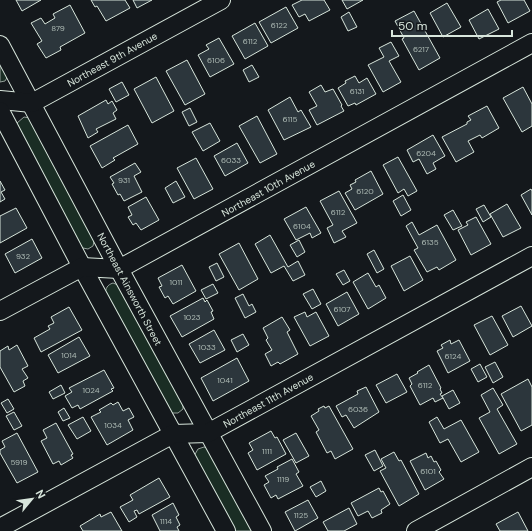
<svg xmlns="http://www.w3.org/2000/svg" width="532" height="531" viewBox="0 0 532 531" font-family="'DM Sans',sans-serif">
<rect width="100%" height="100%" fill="#14181c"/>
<g fill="#1a2d24" stroke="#939e99">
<polygon points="0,58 8,76 5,81 0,82"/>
<polygon points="24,117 30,118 95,237 93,246 88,249 83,248 79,245 17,129 17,123"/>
<path d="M 113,283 L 118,285 L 183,403 L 183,409 L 178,413 L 172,413 L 168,410 L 105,294 C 106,288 107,285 113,283 Z"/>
<polygon points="204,447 208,448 253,531 235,531 194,456 198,449"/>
</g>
<g fill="#2c363c" stroke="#d8e6dc">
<polygon points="16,0 41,0 22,11"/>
<polygon points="91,0 125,0 130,8 106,21 97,6 95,7"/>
<polygon points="133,0 152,0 137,8"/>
<polygon points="302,0 324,0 330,10 309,21 305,14 299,17 292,5"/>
<polygon points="342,0 363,0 347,9"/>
<polygon points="501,0 524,0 530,11 508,23 497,2"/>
<polygon points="447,3 461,27 443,37 430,13"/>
<polygon points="70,5 85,33 60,47 61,50 46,58 37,44 42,41 31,23 41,18 45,24 55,18 53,14"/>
<polygon points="286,7 298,28 271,43 259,22"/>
<polygon points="488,9 499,29 479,39 469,20"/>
<polygon points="414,11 440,58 419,70 402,39 404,38 395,21"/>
<polygon points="349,12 357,27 348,31 341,17"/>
<polygon points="255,23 268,46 245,59 232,36"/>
<polygon points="219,38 234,64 210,77 198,55 209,49 206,45"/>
<polygon points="391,42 399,56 389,61 401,82 383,92 368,65 384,57 379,48"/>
<polygon points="187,60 205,94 185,105 166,71"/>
<polygon points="252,65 259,77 249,82 243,70"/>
<polygon points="355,76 359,83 367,78 376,94 356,105 355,103 348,106 338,88 346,83 345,81"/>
<polygon points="156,77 174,111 152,123 134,89"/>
<polygon points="122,82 129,95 116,102 109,89"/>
<polygon points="321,85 325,92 333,89 342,105 341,106 344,111 317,125 309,110 317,106 309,92"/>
<polygon points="523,87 532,104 532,126 522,132 503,98"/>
<polygon points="290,97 298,112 301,110 311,127 284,140 268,110"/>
<polygon points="106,100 108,104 112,101 117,110 113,113 116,119 96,129 98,132 88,138 78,116"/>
<polygon points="487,106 499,128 482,138 480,135 468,141 474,152 456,162 442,137 467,124 467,122 471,120 468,116"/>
<polygon points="190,108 197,122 189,126 182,112"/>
<polygon points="257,116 277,154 260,163 239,126"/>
<polygon points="210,123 220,141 203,151 192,132"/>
<polygon points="128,125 138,144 113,158 115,160 102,168 90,146"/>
<polygon points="433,135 445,156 433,163 436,169 427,174 419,159 413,162 407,150"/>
<polygon points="237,143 248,163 225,176 214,156"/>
<polygon points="398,157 417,191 408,196 404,189 398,193 383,165"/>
<polygon points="196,158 213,189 194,199 177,168"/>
<polygon points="135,163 141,172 134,176 142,192 124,201 120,194 118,195 112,184 114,183 110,177"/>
<polygon points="371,171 383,194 355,210 345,193 352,189 350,185 356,182 355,180"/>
<polygon points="0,181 5,190 1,192 5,199 0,202"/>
<polygon points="176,181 185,197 173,203 165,188"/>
<polygon points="531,189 532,191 532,215 521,195"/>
<polygon points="339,191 357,223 342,231 346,237 334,243 327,228 333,225 320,201"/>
<polygon points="403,195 411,210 401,216 393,201"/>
<polygon points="146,197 159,220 141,230 136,223 133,225 128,217 132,215 128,207"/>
<polygon points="507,204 521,228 503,237 490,214"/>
<polygon points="484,205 491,217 483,222 476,209"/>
<polygon points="306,207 321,233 312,238 310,233 296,240 284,219"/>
<polygon points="16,208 27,228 0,243 0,216"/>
<polygon points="453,210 462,226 453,230 444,215"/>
<polygon points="476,217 491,244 471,255 458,230 468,225 466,222"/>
<polygon points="412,222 419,235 437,225 456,260 439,270 437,267 427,272 414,250 418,248 406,226"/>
<polygon points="270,235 288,267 298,261 305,275 293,281 284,266 271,273 255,244"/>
<polygon points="32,239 42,258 15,273 5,254"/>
<polygon points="299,240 305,252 297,257 290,245"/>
<polygon points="239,243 258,279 239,290 219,254"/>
<polygon points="374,250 384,269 377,273 367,254"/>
<polygon points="410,256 423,280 404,291 391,266"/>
<polygon points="217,263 224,277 216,281 209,267"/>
<polygon points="182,265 196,291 173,304 168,296 165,298 159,287 162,286 158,278"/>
<polygon points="344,270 350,281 343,285 336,274"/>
<polygon points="368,273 376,287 379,285 386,298 368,309 353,282"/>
<polygon points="213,284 218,293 206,299 201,290"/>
<polygon points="313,289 321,304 312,309 303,294"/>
<polygon points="347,292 359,314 338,326 326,304"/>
<polygon points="243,294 249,306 252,304 256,312 245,318 235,298"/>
<polygon points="203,298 205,302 207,300 213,311 211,312 214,319 182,337 170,316"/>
<polygon points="521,306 532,326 513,337 502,316"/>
<polygon points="69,307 82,330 41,352 34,338 50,329 48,326 54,323 51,317"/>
<polygon points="305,312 307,317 316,312 329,336 310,346 294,317"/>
<polygon points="492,316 508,345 490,355 474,325"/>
<polygon points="282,317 290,330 287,332 298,354 280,364 278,362 271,366 265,354 272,350 266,340 268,338 263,328"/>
<polygon points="214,330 225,350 200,363 189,344"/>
<polygon points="243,334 249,345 237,352 231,340"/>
<polygon points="79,337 90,356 58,373 48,355"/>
<polygon points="450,340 451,344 459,340 470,361 448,373 437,351 443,348 441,345"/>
<polygon points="17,345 28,366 22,369 28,378 23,381 25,386 14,392 0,367 0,351 8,346 9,350"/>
<polygon points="237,358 249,381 213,401 201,378"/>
<polygon points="495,362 503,377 493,383 485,367"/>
<polygon points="480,364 487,377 478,382 471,369"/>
<polygon points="429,365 441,388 440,389 442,393 440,394 443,398 435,402 433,398 420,405 410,386 412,384 409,378 418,373 417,372"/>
<polygon points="104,370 114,388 111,389 113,391 80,409 78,405 72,408 65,396 72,392 69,388"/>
<polygon points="397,374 407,392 386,403 376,385"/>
<polygon points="528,379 532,387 532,425 521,431 501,394"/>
<polygon points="61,385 65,393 53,399 49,392"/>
<polygon points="366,387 379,412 354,428 346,415 342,417 336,406 358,394 357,391"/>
<polygon points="493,388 503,405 497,409 517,444 499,454 479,418 490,412 481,395"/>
<polygon points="453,390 460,403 449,409 442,396"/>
<polygon points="8,399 14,409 7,413 1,403"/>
<polygon points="118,402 123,411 129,408 134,417 128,420 133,430 107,445 91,417 101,412 99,410 111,403 113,405"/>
<polygon points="324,406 325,408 329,406 353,449 335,459 331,451 327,453 316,432 319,430 311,416 319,411 318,409"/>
<polygon points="64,408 70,418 63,421 58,412"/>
<polygon points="14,412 22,426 14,430 6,416"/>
<polygon points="83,417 91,431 77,439 68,425"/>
<polygon points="437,417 444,429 461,420 479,452 461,462 448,439 440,443 429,422"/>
<polygon points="56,423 73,454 71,455 73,458 61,465 59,461 53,464 41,441 47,438 43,430"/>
<polygon points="271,431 275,438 277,437 286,454 257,470 248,453 253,450 249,443"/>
<polygon points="17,433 38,472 17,483 0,453 0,450 5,447 2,441"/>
<polygon points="296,433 309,456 296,463 283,440"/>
<polygon points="375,450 383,466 374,471 365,455"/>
<polygon points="394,452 399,461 401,460 419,494 399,506 380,471 386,468 381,459"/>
<polygon points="426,453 428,458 431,456 434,462 436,461 441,470 439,472 444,479 425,490 410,461"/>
<polygon points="292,459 299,472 296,474 303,486 278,499 276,495 271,498 264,485 269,482 265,476 278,469 277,467"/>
<polygon points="159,478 170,497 139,514 137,510 134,511 137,517 129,522 120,507 133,500 130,495"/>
<polygon points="321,481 326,491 316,497 310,487"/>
<polygon points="379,488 381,492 383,491 390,504 381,510 382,513 372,518 368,511 358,516 351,503"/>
<polygon points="308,500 318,518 295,531 285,512"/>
<polygon points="173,503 179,515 176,517 180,525 177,527 179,531 160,531 152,515"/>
<polygon points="349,508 357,524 344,531 328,531 323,522"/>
<polygon points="111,512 122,531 83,531 80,526 100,514 101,517"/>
<polygon points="518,512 528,531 500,531 496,524"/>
</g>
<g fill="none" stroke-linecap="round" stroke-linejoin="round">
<g stroke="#d8e6dc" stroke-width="20">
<g id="minor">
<polyline points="0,45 119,269 262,531"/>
<polyline points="0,100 32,103 221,0"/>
<polyline points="0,111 82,267 226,531"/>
<polyline points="0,311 82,267 119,269 532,43"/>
<polyline points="0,528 173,434 208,433 532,256"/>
<polyline points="416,531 532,467"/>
</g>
</g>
<use href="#minor" stroke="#14181c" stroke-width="18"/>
</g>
<g text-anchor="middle" stroke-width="3" stroke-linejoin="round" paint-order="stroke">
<g font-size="8" fill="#adbab4">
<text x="279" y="28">6122</text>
<text x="58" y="31">879</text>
<text x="250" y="44">6112</text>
<text x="421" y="52">6217</text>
<text x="216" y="63">6106</text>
<text x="357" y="94">6131</text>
<text x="290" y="122">6115</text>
<text x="426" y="156">6204</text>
<text x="231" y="163">6033</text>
<text x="124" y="183">931</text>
<text x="365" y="194">6120</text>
<text x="338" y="215">6112</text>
<text x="302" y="229">6104</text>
<text x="430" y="245">6135</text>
<text x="23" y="259">932</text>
<text x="176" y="285">1011</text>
<text x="342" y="312">6107</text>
<text x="192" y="320">1023</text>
<text x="207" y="350">1033</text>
<text x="69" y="358">1014</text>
<text x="453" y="359">6124</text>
<text x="225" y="383">1041</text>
<text x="425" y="388">6112</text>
<text x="91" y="393">1024</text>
<text x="358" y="412">6036</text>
<text x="113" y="428">1034</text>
<text x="267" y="454">1111</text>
<text x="19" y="465">5919</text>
<text x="428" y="474">6101</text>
<text x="283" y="482">1119</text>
<text x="301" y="518">1125</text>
<text x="166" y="524">1114</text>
</g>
<g font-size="10" fill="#d8e6dc" stroke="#14181c">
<text transform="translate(112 59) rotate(-29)" y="4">Northeast 9th Avenue</text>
<text transform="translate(268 188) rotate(-29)" y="4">Northeast 10th Avenue</text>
<text transform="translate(130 289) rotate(62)" y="4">Northeast Ainsworth Street</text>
<text transform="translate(268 400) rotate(-29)" y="4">Northeast 11th Avenue</text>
</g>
</g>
<g transform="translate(32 499) rotate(61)" stroke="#14181c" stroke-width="3" paint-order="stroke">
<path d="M0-3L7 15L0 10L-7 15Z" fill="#d8e6dc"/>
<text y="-6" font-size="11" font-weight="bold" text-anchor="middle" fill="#d8e6dc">N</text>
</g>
<path d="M392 30v6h120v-6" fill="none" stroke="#d8e6dc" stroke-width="2"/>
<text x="398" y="30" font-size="12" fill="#d8e6dc" stroke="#14181c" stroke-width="3" paint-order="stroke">50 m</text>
</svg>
